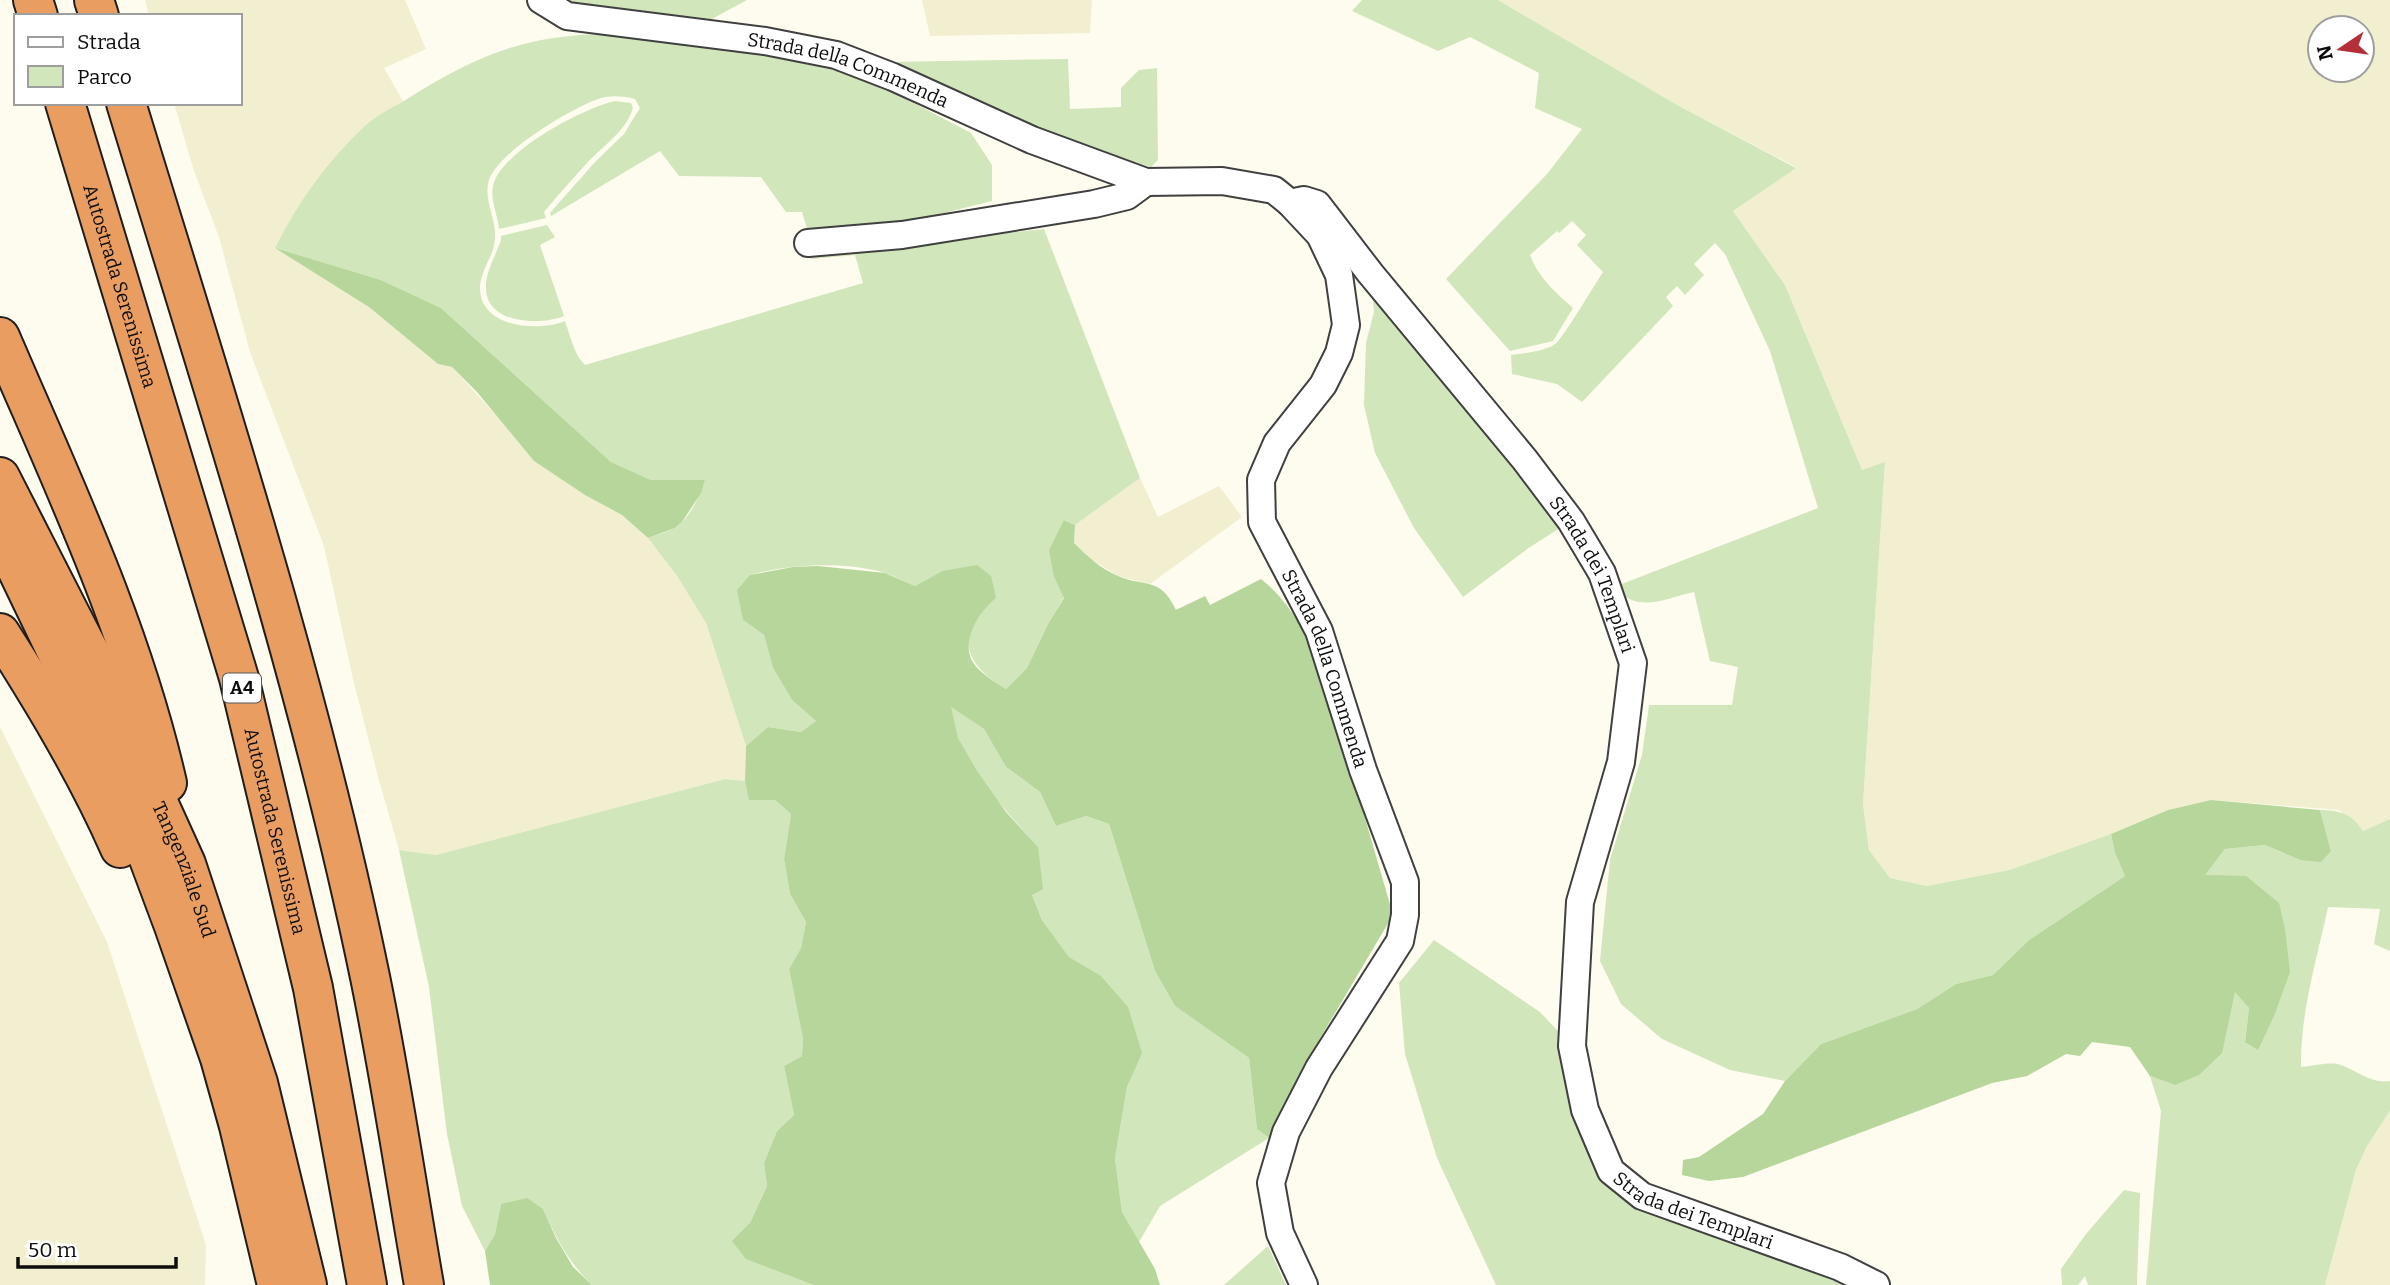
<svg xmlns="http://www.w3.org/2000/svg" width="2390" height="1285" viewBox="0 0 2390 1285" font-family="Bitter,serif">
<rect width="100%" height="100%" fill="#fefbef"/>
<g fill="#f2efd1" fill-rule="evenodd">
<polygon points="145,0 405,0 426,49 384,68 403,101 368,123 369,307 438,364 452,367 504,424 534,461 585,495 622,515 648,538 677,576 706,623 746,746 745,781 725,779 436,855 399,850 378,777 353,679 324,546 250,352 219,237 194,171 174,103 240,103 240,16 149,16"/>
<polygon points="922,0 1092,0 1090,33 930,36"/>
<path d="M 1498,0 L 2390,0 L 2390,819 L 2363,831 L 2339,810 L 2211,800 L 2168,810 L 2111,834 L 2009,870 L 1927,886 L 1890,878 L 1869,850 L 1863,804 L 1885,463 L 1862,470 L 1785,285 L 1733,211 L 1796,167 L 1679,106 ZM 2320,28 L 2362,28 L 2362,70 L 2320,70 Z"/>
<polygon points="1140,478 1158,517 1219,486 1242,517 1150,584 1118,576 1089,558 1074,543 1075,525"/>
<polygon points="0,727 107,942 206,1245 205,1285 0,1285"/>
<polygon points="2390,1111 2390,1285 2325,1285 2356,1170 2367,1146"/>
</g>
<g fill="#d2e6bb">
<polygon points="566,0 747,0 708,21 587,10"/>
<path d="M 1362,0 L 1498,0 L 1679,106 L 1796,168 L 1733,211 L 1785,285 L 1862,470 L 1885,462 L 1863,804 L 1869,850 L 1890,878 L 1927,886 L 2009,870 L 2111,834 L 2115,853 L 2125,876 L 2029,940 L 1993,975 L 1956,984 L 1917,1009 L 1821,1044 L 1785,1081 L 1730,1070 L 1662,1039 L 1621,1004 L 1600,961 L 1610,860 L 1642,755 L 1649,705 L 1732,705 L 1738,667 L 1710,661 L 1694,592 C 1663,599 1638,614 1614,587 L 1818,508 L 1770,351 L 1725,254 L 1715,243 L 1694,264 L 1704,275 L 1685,295 L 1677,286 L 1666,297 L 1673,306 L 1582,402 L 1557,384 L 1512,374 L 1511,355 C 1524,353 1541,352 1554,345 C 1561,342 1595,284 1603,272 L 1577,245 L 1586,235 L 1572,221 L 1559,233 L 1557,231 L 1530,255 C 1538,277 1556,293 1573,308 L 1553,341 L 1510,351 L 1446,279 L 1547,174 L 1582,129 L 1535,108 L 1539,73 L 1470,37 L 1438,51 L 1352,11 Z"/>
<path d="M 601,34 L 638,35 L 777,54 L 832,68 L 904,98 L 971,133 L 992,165 L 992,201 L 924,218 L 810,238 L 802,212 L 786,212 L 761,177 L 679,176 L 660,151 L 551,216 L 550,213 L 595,162 L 624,134 L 640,108 L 635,99 C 623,96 610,95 598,99 C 570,109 498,152 489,180 C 483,200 496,217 495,237 C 495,255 480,270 480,288 C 480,328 538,332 565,321 C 570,335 574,355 585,365 L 863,283 L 855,255 L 811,259 L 809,249 L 883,246 L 1044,229 L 1140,478 L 1075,525 L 1065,520 L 1054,577 L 1064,597 L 1049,622 L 1027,668 L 1006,689 C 988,678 965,661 969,637 C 971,627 981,615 985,607 L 942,571 L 915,586 C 905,582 895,576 885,573 C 845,561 789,564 750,575 L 743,620 L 764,635 L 773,668 L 792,700 L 816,721 L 801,732 L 768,727 L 746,746 L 706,623 L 677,576 L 648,538 C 656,535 667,532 675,528 C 689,519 700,496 705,480 L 651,480 L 611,462 L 441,308 L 381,280 L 275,248 C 298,202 328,160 366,125 C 378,114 394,107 407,99 C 473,57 522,36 601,34 Z"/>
<polygon points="1068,59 1070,109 1121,107 1121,88 1139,70 1157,68 1158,160 1151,167 1041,135 886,62"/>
<path d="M 615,101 L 631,103 L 633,108 C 626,131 604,145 588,162 C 573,178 558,195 544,212 L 546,218 L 499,229 C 498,215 490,201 493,186 C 500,152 583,108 615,101 Z"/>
<path d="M 547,225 L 555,237 L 540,245 L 564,316 C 540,326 486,324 486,288 C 485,273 496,255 501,240 L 501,236 Z"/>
<polygon points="1370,273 1571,521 1530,547 1463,597 1414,528 1375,453 1364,405 1366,343 1374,312"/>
<path d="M 950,706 L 984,729 L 1006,767 L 1040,792 L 1056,826 L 1086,816 L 1109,824 L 1155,971 L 1175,1006 L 1249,1058 L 1257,1129 L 1269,1138 L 1160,1206 L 1139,1242 L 1122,1212 L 1115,1158 L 1127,1087 L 1141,1053 L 1100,975 L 1069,957 L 1042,920 L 1032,895 L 1038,847 C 1012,818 972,774 958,738 C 954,728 953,717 950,706 Z"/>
<path d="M 725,779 L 745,781 L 750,800 L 775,800 L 791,814 L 784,859 L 790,894 L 806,922 L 801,948 L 789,969 L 803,1039 L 802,1056 L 784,1066 L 794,1115 L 777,1131 L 764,1163 L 767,1186 L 750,1223 L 796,1276 L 814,1285 L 592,1285 C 569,1263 556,1238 543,1209 L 501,1204 L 495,1234 L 485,1251 L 462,1206 L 447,1134 L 429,987 L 399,850 L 436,855 Z"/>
<path d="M 2320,810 C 2340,810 2352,814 2363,831 L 2390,819 L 2390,951 L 2374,944 L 2380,909 L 2328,907 C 2317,959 2300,1013 2301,1067 C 2313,1066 2331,1061 2341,1065 C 2357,1071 2372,1084 2390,1081 L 2390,1111 L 2367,1146 L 2356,1170 L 2325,1285 L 2146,1285 L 2161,1111 L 2150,1076 L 2175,1085 L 2228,1020 L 2235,991 L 2249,1008 L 2245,1041 L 2274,1016 L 2204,876 L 2225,849 L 2265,845 L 2300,860 L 2331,851 Z"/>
<polygon points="1434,940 1540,1012 1572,1046 1610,1171 1876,1285 1496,1285 1437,1158 1405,1054 1399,983"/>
<polygon points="2124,1190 2140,1193 2137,1285 2088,1285 2085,1276 2078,1285 2062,1285 2061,1269 2086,1234"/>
<polygon points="1268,1246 1286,1285 1224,1285"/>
</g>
<g fill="#b6d69b">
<polygon points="275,248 381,280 441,308 611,462 651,480 705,480 701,493 682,522 675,528 648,538 622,515 585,495 534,461 477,392 452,367 438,364 369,307"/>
<path d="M 1064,520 L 1075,525 L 1074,543 C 1087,556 1101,569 1118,576 C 1146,588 1160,576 1176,610 L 1205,596 L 1210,605 L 1261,579 C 1316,622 1332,707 1351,770 C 1365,818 1379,866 1393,915 L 1306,1062 L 1269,1138 L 1257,1129 L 1249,1058 L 1175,1006 L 1155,971 L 1109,824 L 1086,816 L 1056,826 L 1040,792 L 1006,767 L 984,729 L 951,707 L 958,738 L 977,771 L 1006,812 L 1038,847 L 1043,889 L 1032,895 L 1042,920 L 1069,957 L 1100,975 L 1128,1007 L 1142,1053 L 1127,1087 L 1115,1158 L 1122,1212 L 1155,1269 L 1160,1285 L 814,1285 L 746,1259 L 732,1241 L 750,1223 L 767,1186 L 764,1163 L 777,1131 L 794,1115 L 784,1066 L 802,1056 L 803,1039 L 789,969 L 801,948 L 806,922 L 790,894 L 784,859 L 791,814 L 775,800 L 749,800 L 745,781 L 746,746 L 768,727 L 801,732 L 816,721 L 792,700 L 773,668 L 764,635 L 743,620 L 737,590 L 750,575 L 793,567 L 818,566 L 885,573 L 915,586 L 942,571 L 977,565 L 991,576 L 996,598 C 980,611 961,639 972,661 C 978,672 995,682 1006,689 L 1027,668 L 1049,622 L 1064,598 L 1054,577 L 1049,550 Z"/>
<polygon points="2211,800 2320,810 2331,851 2321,862 2300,860 2265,845 2225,849 2205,875 2246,876 2279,903 2285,929 2290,972 2274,1016 2258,1050 2245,1042 2249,1008 2235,992 2222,1053 2199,1075 2175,1085 2150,1076 2130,1047 2092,1042 2080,1056 2066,1054 2027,1076 1992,1083 1743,1177 1709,1181 1682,1175 1683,1160 1699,1157 1763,1114 1785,1081 1821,1044 1917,1009 1956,984 1993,975 2029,940 2125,876 2115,853 2111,834 2168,810"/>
<polygon points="527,1198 543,1209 556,1238 573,1267 592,1285 490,1285 485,1251 495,1234 501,1204"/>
</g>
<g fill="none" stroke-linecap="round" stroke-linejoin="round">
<g stroke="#404040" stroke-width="30">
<g id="minor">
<path id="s1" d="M 541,0 L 567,16 L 765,41 L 836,55 L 893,77 L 1032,140 L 1146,182 L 1222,181 L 1274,190 L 1290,203 L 1320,235 L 1339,275 L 1346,325 L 1339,353 L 1323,385 L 1277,443 L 1261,480 L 1262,522 L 1319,631 L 1363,770 L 1405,882 L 1405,915 L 1400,941 L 1319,1068 L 1286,1132 L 1271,1183 L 1280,1233 L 1304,1285"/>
<path id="s2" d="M 1290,203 L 1304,200 L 1317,204 L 1370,273 L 1525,460 L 1571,521 L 1602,573 L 1633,663 L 1621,762 L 1580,902 L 1572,1046 L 1585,1110 L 1611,1171 L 1642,1196 L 1840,1267 L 1876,1285"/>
<polyline points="808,243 902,235 1094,204 1127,196 1146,182"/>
</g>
</g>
<g stroke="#1e1e1e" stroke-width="42">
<g id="highway">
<polyline points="33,0 38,16"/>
<polyline points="94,0 99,16"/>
<path id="s3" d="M 65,103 L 239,678 L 313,988 L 367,1285"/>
<path d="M 126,103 C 214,392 309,681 370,977 C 391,1079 406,1182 424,1285"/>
<path d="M 0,337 C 63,484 131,626 167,783"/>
<path id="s4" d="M 0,477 L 92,657 L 186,864 L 258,1083 L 307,1285"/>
<polyline points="0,534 124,792 174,926 220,1058 239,1126 277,1285"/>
<path d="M 0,633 C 44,702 87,773 120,848"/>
</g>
</g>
<use href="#minor" stroke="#fff" stroke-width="26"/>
<use href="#highway" stroke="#ea9d60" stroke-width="38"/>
</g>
<g text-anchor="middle" stroke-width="7" stroke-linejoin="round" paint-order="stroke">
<rect fill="#fff" stroke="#565656" stroke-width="2" x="223" y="673.5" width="38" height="29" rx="5"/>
<g font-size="18" font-weight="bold" fill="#0d0d0d">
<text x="242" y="694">A4</text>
</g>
<g font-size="19" fill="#0d0d0d" stroke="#fff">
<text dy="7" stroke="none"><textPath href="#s1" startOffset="318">Strada della Commenda</textPath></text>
<text dy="7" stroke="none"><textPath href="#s3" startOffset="191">Autostrada Serenissima</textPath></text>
<text dy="7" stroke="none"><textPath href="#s2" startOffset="492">Strada dei Templari</textPath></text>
<text dy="7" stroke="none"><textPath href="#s1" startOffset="1307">Strada della Commenda</textPath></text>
<text dy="7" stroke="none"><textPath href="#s3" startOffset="758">Autostrada Serenissima</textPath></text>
<text dy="7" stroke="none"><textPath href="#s4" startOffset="434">Tangenziale Sud</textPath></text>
<text dy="7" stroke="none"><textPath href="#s2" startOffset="1204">Strada dei Templari</textPath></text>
</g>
</g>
<rect x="14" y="14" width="228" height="91" fill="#ffffff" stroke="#9e9e9e" stroke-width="2"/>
<rect x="28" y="37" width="35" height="10" fill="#ffffff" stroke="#9e9e9e" stroke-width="2"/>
<text x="77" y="49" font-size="21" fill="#0d0d0d">Strada</text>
<rect x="28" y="66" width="35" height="21" fill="#d2e6bb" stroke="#9e9e9e" stroke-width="2"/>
<text x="77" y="84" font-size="21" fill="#0d0d0d">Parco</text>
<g transform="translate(2341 49) rotate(257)"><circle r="33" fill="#ffffff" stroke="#9e9e9e" stroke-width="2"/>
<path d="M0-5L12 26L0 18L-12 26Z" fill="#b42f37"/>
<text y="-10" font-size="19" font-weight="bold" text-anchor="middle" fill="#0d0d0d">N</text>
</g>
<path d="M18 1257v10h158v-10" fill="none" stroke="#0d0d0d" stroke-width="3.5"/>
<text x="28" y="1257" font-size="21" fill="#0d0d0d" stroke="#ffffff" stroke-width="5" paint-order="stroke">50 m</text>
</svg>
